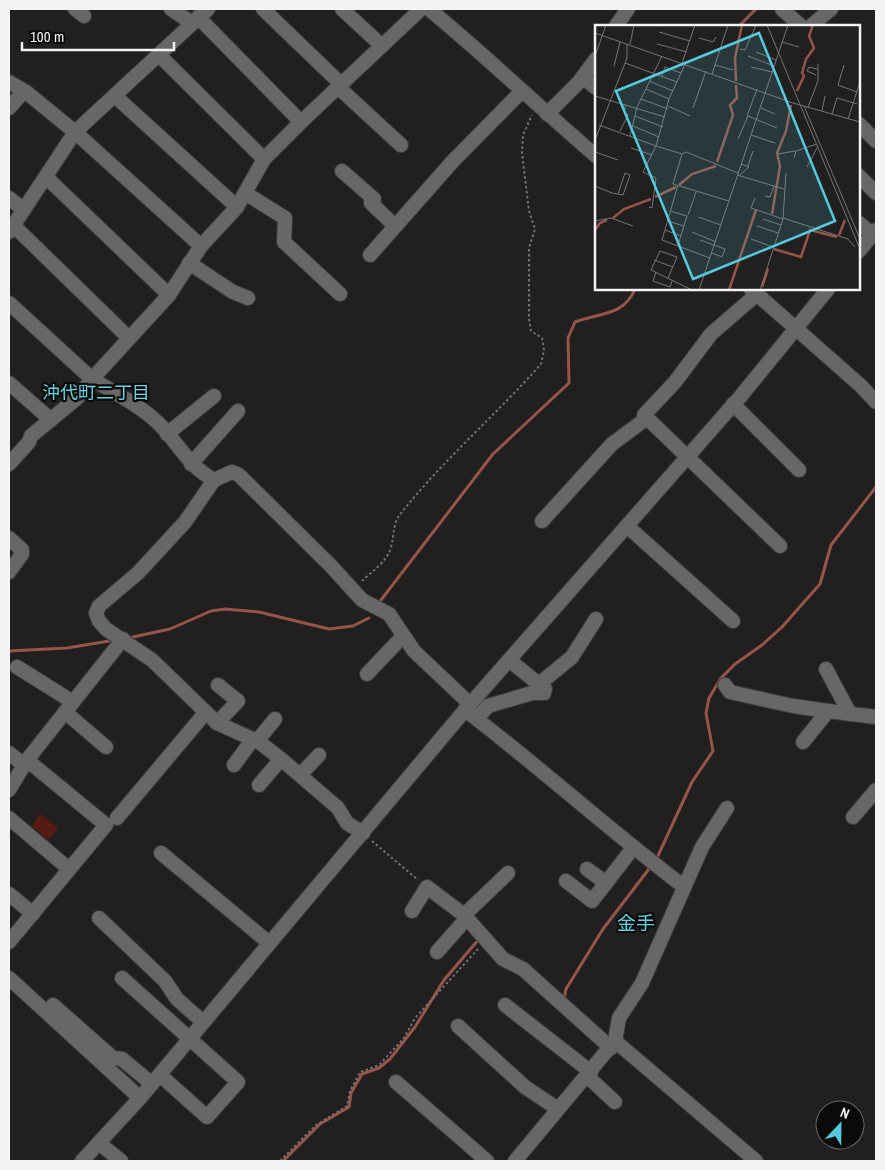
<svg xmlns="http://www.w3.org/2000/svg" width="885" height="1170" viewBox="0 0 885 1170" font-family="'Archivo Narrow','Noto Sans JP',sans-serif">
<rect width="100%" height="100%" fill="#221f1f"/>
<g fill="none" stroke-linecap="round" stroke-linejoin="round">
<g stroke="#96554a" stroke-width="3">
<polyline points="739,26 756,9"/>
<path d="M 381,600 L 493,454 L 569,383 L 568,338 L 575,322 C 599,313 624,316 635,289"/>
<polyline points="128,638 170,629 211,611 225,609 259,612 329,629 353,626 369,618"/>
<polyline points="9,651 67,648 115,640"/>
<polyline points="656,860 692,782 713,751 706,713 709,698 721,678 735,664 762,645 782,627 820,584 831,545 876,487"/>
<polyline points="564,999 566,989 603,929 652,865"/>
<polyline points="283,1161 320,1124 349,1107 351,1093 362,1074 379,1068 390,1059 415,1027 444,980 479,939"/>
</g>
</g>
<polygon fill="#561c14" points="40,814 58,828 48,840 32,826"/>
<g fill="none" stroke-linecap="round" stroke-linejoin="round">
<g stroke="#3f3c3c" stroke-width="16">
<g id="minor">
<polyline points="75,9 84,16"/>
<polyline points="171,9 192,23"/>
<polyline points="263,9 341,84"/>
<polyline points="342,9 382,46"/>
<path d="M 429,9 C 486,56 540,108 596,156"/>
<polyline points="782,9 801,26"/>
<polyline points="198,17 301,122"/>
<polyline points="616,26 628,9"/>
<polyline points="811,26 831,9"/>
<polyline points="159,55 264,159"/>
<polyline points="583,77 596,88"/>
<polyline points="9,82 26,92 75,132 201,246"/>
<polyline points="338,87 401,145"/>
<polyline points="115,96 237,207"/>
<polyline points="9,108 24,91"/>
<polyline points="547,114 579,82 596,59"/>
<polyline points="859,124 876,141"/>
<polyline points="342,171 374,199 371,203 395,226"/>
<polyline points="859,176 876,193"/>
<polyline points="46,177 169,295"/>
<polyline points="245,193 285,218 284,242 340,294"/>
<polyline points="9,198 24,210"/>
<polyline points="859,223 873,235"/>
<polyline points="14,226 129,338"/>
<polyline points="9,232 75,132 208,9"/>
<polyline points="859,251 876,230"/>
<polyline points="370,255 453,161 522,91"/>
<polyline points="189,263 233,292 248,298"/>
<polyline points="751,289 861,386 876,402"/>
<polyline points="9,303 92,379 77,398 31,436 29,442 9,464"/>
<polyline points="9,383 51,420"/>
<polyline points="733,404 799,470"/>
<polyline points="647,418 644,415 675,382 711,334 757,294"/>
<polyline points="167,434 214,396"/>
<polyline points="191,464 238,411"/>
<polyline points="214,480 232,472 239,475 331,566 362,600 389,614 414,651 470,704"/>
<polyline points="542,521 612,444 647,418 780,546"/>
<polyline points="627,526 733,621"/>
<polyline points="9,538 22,550 22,554 9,572"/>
<polyline points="17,667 73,702"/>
<polyline points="826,669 850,714"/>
<polyline points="367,674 403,636"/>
<polyline points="539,684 572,657 596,619"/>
<polyline points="725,685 730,692 793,706 828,711"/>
<path d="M 465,710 C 540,767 609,830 683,886"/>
<polyline points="65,712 106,747"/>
<polyline points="477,718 488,706 532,693 544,693 545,689 509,660"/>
<polyline points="217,723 238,701 218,685"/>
<polyline points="257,741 275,719"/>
<polyline points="803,742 828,711 876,717"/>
<polyline points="9,753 24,765"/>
<polyline points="234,765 253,739"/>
<polyline points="301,774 319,755"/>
<polyline points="259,785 281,759"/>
<polyline points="9,790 27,760 123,639"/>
<polyline points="853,817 876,790"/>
<polyline points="9,818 69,869"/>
<polyline points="117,818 206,712"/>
<path d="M 363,833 L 347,823 L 338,808 L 281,759 L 259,742 L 217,723 L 152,660 L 106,629 L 99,621 L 96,613 L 99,606 L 138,573 L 185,522 L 214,480 C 190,467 181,448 163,428 C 144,407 116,394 92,379 L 169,295 L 201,246 L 237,207 L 264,159 L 301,122 L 421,9"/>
<polyline points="161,853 268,942"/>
<polyline points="587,869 606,883"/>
<polyline points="508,873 464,915 503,959 523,969 611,1048"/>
<polyline points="566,881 592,901 633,848"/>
<polyline points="9,894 33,914"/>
<polyline points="412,911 427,887 464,915"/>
<polyline points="99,918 165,981 177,999 203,1022"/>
<polyline points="9,942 106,825 27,760"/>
<polyline points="437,952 467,918"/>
<polyline points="9,978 140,1098"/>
<polyline points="122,978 238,1082 207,1117 160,1075"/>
<polyline points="53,1005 113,1058 122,1059 152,1084"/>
<polyline points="505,1005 591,1072"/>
<polyline points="458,1026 525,1087 558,1109"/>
<polyline points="615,1041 756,1161"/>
<polyline points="587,1076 615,1102"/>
<polyline points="396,1082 487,1161"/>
<polyline points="99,1143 121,1161"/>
<polyline points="82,1161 140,1098 465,710 740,397 828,289"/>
<polyline points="515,1161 615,1041 619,1018 642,983 702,847 727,808"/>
</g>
</g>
<g stroke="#737171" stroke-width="2" stroke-dasharray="2.5 2.5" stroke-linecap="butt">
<path d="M 362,581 C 371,572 388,561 391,547 C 395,533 392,523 402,512 C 444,459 496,415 541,364 L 544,350 L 542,338 L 531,331 L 529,319 L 529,248 L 535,229 L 529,211 L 522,153 L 523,135 L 532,115"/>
<polyline points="372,841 418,880"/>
<polyline points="280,1161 316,1125 347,1106 350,1091 360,1072 379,1065 404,1038 415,1018 478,949"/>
</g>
<use href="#minor" stroke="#696666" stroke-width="14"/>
</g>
<g text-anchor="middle" stroke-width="4.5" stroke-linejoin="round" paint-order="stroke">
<g font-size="18" fill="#67d0e2" stroke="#0b0a09">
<text x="96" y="399">沖代町二丁目</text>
</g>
<g font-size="19" fill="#67d0e2" stroke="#0b0a09">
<text x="636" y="930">金手</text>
</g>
</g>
<g transform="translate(595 25)">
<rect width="265" height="265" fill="#221f1f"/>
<path fill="none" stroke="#96554a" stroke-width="2.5" d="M 141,56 L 140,33 L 147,0M 202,66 L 209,51 L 207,48 L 211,34 L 219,23 L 214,11 L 218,0M 122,137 L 138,90 L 135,80 L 142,73 L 141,60M 84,160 L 97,149 L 121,141M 60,172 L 81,162M 177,189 L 185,141 L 182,128 L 191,106 L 196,80M 18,193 L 29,184 L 56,174M 0,205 L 5,198 L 12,195M 244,210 L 250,195M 179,224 L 206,232 L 215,205 L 242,212M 167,262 L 173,244M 134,265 L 161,185"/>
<path fill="none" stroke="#767474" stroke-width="1" d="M 172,0 L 265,224M 64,7 L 95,16M 0,8 L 198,78 L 265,97M 104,13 L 118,17 L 121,12M 187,17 L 204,22M 35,19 L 39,0M 62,19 L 92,27M 145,24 L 150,25 L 161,0M 161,27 L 181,35M 0,31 L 11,0M 153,31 L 179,41M 30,38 L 82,57M 87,38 L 100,0M 90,39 L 74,74 L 61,121 L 87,129 L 78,159 L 134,176M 120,40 L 138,45M 249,40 L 243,60 L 262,67M 19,41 L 25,17M 156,42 L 177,47M 117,49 L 133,0M 221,50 L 212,46 L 214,42 L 222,44M 67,51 L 70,42 L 86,48M 54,56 L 78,66M 51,64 L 74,74M 0,71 L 70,92M 46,74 L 73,84M 73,81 L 95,91M 209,81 L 265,214M 213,82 L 223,56 L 223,39M 98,83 L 111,46M 166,83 L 180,89M 227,86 L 230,71M 237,89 L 242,73 L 262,79M 40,91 L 68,102M 152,91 L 162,64M 253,94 L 265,57M 4,100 L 61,121 L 48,147 L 61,153 L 57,183 L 54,182M 38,101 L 64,112M 25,106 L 33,90 L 29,87 L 31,79M 156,110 L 180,118M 35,111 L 42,82 L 67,31M 143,114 L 153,91 L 182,103M 0,115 L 32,33 L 32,19M 36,123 L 57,130M 0,127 L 23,135M 87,129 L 91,127 L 143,148M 183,129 L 200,126M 199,133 L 201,126 L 222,119M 153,141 L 158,126M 212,142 L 223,121M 142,150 L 189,164M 145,150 L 154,142 L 146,139M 83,160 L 67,215 L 115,233M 0,161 L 17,168 L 28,170 L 35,150 L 30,148 L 23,169M 170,171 L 175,172 L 179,161M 160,173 L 156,183 L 188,194M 75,186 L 92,191 L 83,220M 93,190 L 101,167M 103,192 L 126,200M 188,193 L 253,214 L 260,222M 168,194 L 186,200M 0,196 L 16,193 L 38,201M 73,196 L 89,201M 162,201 L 183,208M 70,205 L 86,211M 97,207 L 121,217M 156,214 L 178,222M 105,215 L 130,224 L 127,232 L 117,228M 59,235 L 78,242M 61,247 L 58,256 L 75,262 L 77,256M 73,253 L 82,232 L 65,226 L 56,245 L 97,265M 104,265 L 193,0M 165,265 L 188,194 L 191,148"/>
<path fill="#54cade" fill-opacity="0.15" stroke="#54cade" stroke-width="2.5" d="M 164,8 L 240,196 L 98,254 L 21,66 Z"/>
<rect width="265" height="265" fill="none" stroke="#f5f3f3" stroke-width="2.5"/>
</g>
<rect width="885" height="1170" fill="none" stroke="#f5f3f3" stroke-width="20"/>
<g transform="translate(840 1125) rotate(22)"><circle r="24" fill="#0b0a09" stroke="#696767"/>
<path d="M0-4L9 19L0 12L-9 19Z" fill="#54cade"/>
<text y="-8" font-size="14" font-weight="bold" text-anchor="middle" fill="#f5f3f3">N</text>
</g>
<path d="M22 42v8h152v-8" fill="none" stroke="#f5f3f3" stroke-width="2.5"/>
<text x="30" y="42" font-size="15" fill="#f5f3f3" stroke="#0b0a09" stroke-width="4" paint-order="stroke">100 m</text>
</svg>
